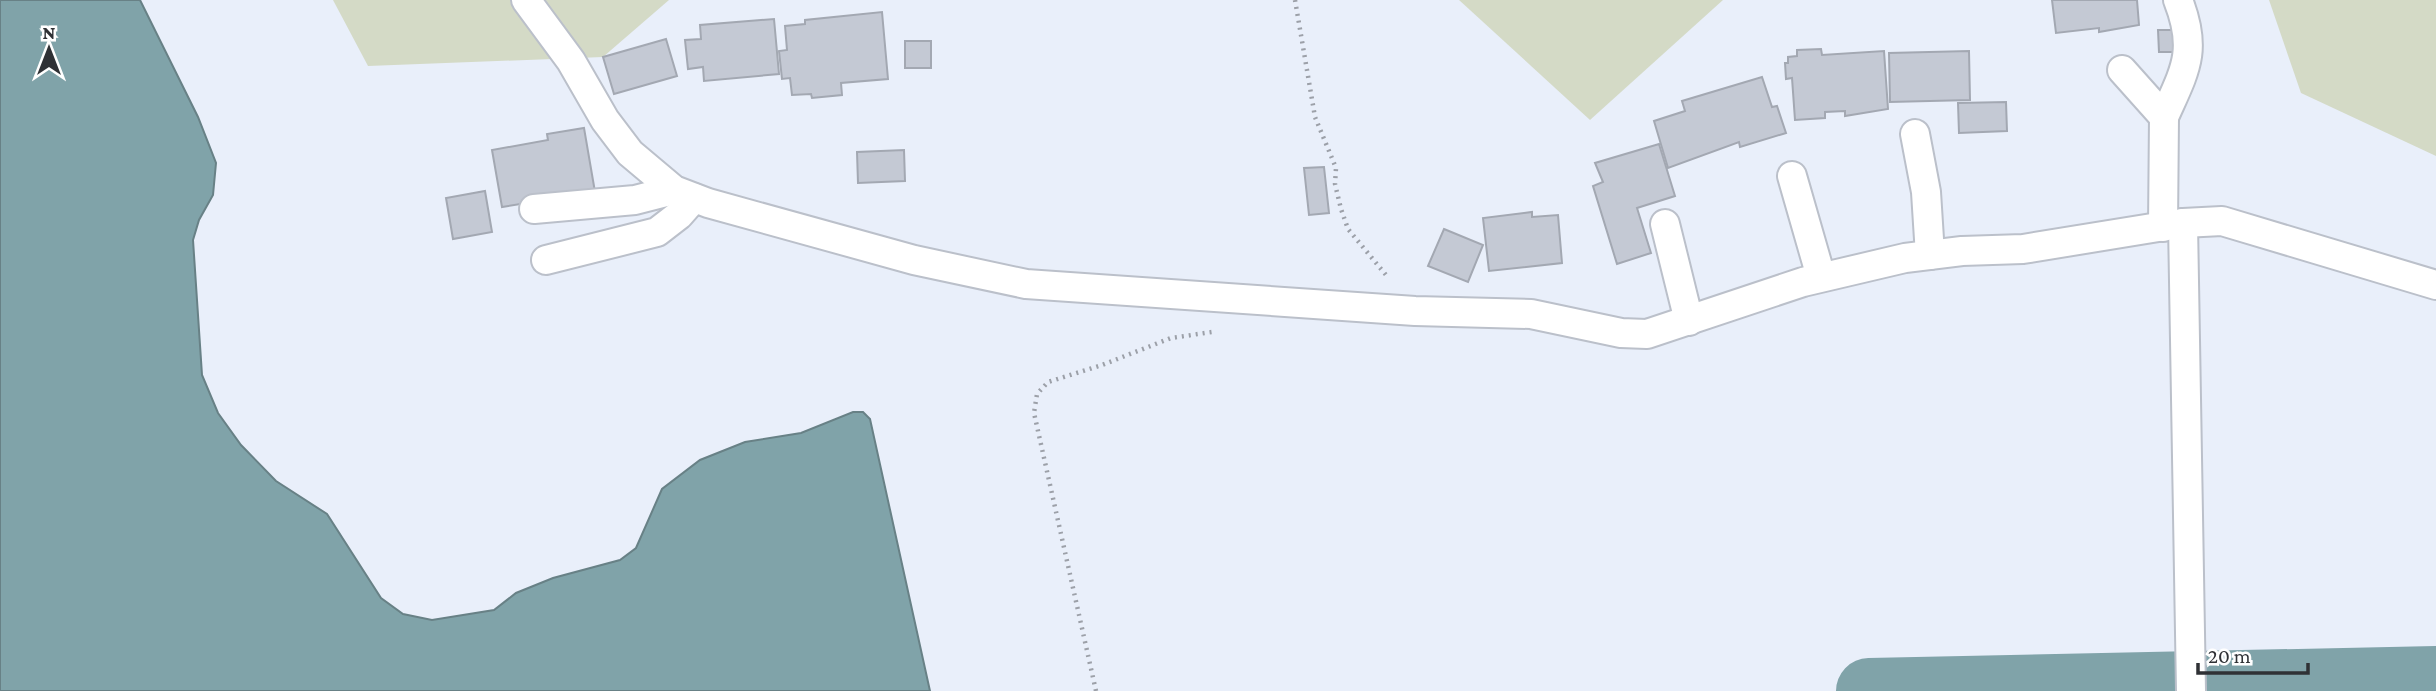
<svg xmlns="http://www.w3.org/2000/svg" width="2436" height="691" viewBox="0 0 2436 691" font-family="'Crimson Pro',serif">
<rect width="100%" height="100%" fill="#e9effa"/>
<g fill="#d4dac6">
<polygon points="333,0 669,0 603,57 368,66"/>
<polygon points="1459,0 1723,0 1590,120"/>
<polygon points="2269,0 2436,0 2436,156 2301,93"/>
</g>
<polygon fill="#80a3a9" stroke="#688186" stroke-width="2" points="0,0 140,0 198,117 216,163 213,195 199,220 193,240 202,375 218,413 241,445 276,481 327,514 381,598 403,614 432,620 494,610 516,593 553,578 620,560 636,548 662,489 700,460 745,442 801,433 853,412 863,412 870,419 930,691 0,691"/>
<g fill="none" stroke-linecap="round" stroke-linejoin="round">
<polyline stroke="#80a3a9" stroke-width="66" points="1869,691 2436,679"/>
</g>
<g fill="#c4c9d4" stroke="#a3a8b2" stroke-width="2">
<polygon points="2052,0 2137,0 2139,25 2099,32 2099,28 2056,33"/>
<polygon points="882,12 888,79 841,83 842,95 812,98 811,94 792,95 790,78 782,79 779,51 787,50 785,26 805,24 805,20"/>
<polygon points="774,19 779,74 704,81 703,67 688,69 685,40 701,39 700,25"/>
<polygon points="2158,30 2176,30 2176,52 2159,52"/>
<polygon points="666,39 677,76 614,94 603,57"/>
<rect x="905" y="41" width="26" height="27"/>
<polygon points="1821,49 1822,55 1884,51 1888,109 1845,116 1845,111 1825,112 1825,118 1795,120 1792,78 1786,79 1785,63 1788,63 1788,57 1797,56 1797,50"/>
<polygon points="1969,51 1970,100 1890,102 1889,53"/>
<polygon points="1762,77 1772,107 1777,106 1786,133 1740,147 1739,142 1668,168 1654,121 1685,111 1682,101"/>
<polygon points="2006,102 2007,131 1959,133 1958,103"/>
<polygon points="584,128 595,192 502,207 492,150 548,140 547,134"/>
<polygon points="1659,144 1675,196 1637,208 1651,253 1617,264 1593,186 1603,182 1595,163"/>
<polygon points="904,150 905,181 858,183 857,152"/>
<polygon points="1324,167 1329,213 1309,215 1304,168"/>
<polygon points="485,191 492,232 453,239 446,198"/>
<polygon points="1532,212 1532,217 1558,215 1562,263 1489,271 1483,218"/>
<polygon points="1444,229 1483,245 1468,282 1428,266"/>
</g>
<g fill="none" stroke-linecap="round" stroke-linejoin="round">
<g stroke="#bbc0ca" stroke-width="32">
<g id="street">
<polyline points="526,0 571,61 605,120 630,153 674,190 708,203 914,260 1026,284 1415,311 1531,314 1621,333 1647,334 1803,282 1905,258 1962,251 2023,249 2183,223 2222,221 2436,285"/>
<polyline points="2122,70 2164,117 2163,227"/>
<path d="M 2164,117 C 2185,70 2198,51 2178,0"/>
<polyline points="1915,134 1926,192 1930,255"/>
<polyline points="1792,176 1821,277"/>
<polyline points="534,209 635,200 674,190"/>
<polyline points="2183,223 2191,691"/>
<polyline points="1665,224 1689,321"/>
<polyline points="546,260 657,232 679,215 694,198"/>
</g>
</g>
<g stroke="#9ca0a8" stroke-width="4.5" stroke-dasharray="2 5" stroke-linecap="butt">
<polyline points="1295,0 1315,117 1336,168 1335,184 1341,209 1348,229 1386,275"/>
<polyline points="1096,691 1034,413 1037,394 1048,382 1102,365 1171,338 1212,332"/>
</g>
<use href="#street" stroke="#fff" stroke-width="28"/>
</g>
<g transform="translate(49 49)" stroke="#ffffff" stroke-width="5" paint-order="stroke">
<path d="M0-5L12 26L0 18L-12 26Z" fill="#2f3135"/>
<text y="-10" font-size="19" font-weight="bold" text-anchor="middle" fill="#2f3135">N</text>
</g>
<path d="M2198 663v10h110v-10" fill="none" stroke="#2f3135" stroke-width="3.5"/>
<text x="2208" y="663" font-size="21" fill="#2f3135" stroke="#ffffff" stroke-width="5" paint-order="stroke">20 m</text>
</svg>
